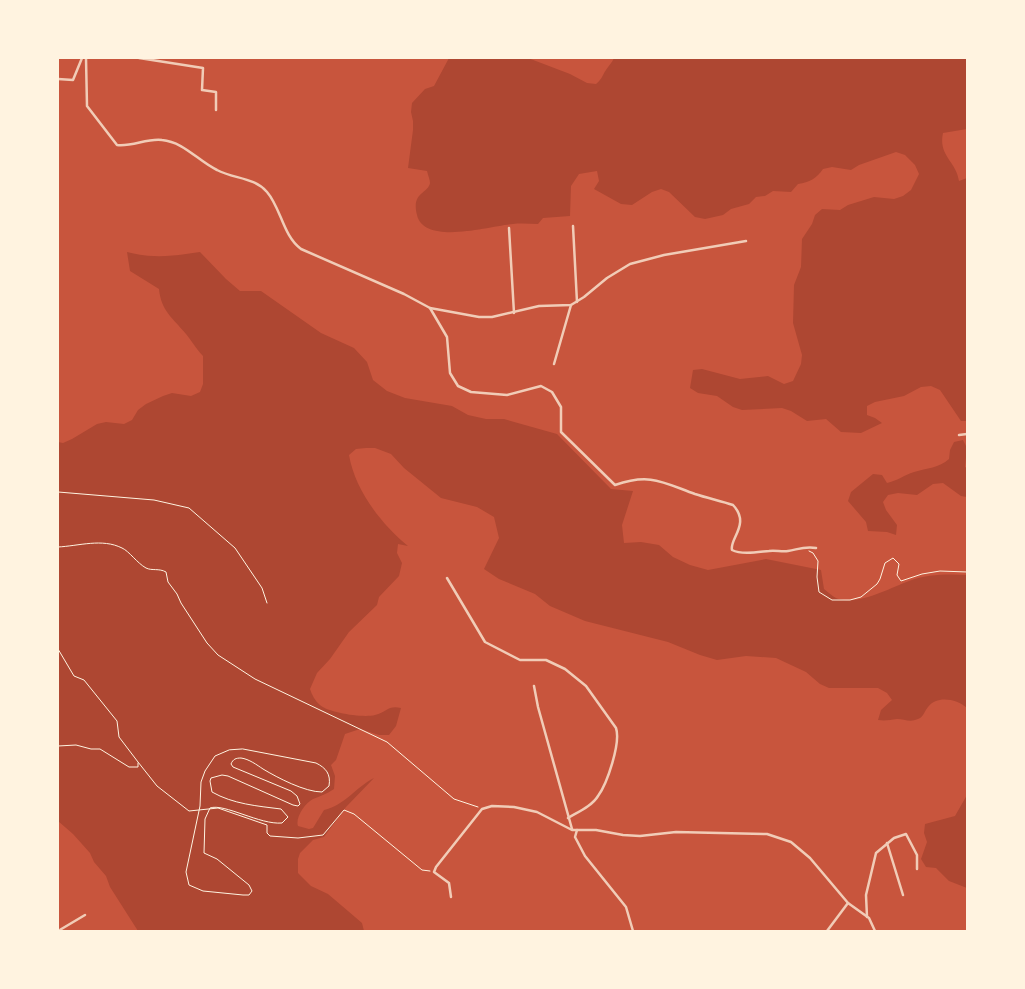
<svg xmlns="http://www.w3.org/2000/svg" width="1025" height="989" viewBox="0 0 1025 989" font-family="'PT Sans',sans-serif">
<rect width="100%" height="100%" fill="#c8553d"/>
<g fill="#ae4732">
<path d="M 449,58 L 528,58 L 570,74 L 587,83 L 596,84 C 602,79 602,76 606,70 C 609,65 612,63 614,58 L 967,58 L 967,129 L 943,133 C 938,156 956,161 959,181 L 967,178 L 967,421 L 961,421 L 940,390 L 931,386 L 921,387 L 904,396 L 875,402 L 867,406 L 867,415 L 875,418 L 882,423 L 861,433 L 841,432 L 826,419 L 807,421 L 791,411 L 782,408 L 742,410 L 733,407 L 717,396 L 698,393 L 690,388 L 693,370 L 702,369 L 740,379 L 768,376 L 784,384 L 793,381 L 801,364 L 802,355 L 793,323 L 794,285 L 801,267 L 802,239 L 812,224 L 815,215 L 822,209 L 840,210 L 848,205 L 874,197 L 894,199 L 903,196 L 911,190 L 919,174 L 915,165 L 905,155 L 896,152 L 859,165 L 851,170 L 832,167 L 823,169 C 816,179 810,182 798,184 L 791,192 L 773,191 L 765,196 L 756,197 L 749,204 L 731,209 L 723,215 L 705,219 L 695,217 L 669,192 L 661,189 L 652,192 L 632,205 L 621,204 L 594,189 L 599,181 L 597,171 L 579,174 L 571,186 L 570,216 L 543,218 L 538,224 C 530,224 522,223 513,224 C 491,226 424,246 417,215 C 411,192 428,194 430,183 C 430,180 428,175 427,171 L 408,168 L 413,130 L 413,121 L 411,112 L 412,103 L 425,89 L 434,86 Z"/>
<path d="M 127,252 C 154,259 173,256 200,252 L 226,279 L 240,291 L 261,291 L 321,333 L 354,348 L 367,362 L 373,380 L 387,391 L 405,398 L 452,406 L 468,415 L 486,419 L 504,419 L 557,434 L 611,489 L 633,491 L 622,525 L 624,543 L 641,542 L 659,545 L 673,557 L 690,565 L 708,570 L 766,559 L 821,570 L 824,589 C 828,592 834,598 839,599 C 860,605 890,588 909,581 C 927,574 948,574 967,575 L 967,708 C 957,699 937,695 928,707 C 923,713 924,718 915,720 C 909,722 903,719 897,719 C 890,720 885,721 878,720 L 881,710 L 892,700 L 887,693 L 878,688 L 829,688 L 820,684 L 806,672 L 776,658 L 746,656 L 717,660 L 700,655 L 668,642 L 585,621 L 550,606 L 535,594 L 499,579 L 484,569 L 499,538 L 494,517 L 477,507 L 441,498 L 404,468 L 391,454 L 375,448 L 366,448 L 356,449 L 349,455 C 355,490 381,524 408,546 L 398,544 L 397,553 L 402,563 L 399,576 L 379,597 L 377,605 L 349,632 L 330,659 L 317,673 L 310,689 C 312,695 315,701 320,705 C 329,713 363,718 375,715 C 387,712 388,705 401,708 L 396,726 L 389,735 L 379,735 L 360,729 L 345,734 L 336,760 L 331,765 L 335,776 L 334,789 C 327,794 320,796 313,799 C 305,803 295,818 298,826 L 309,829 L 313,828 L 324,810 C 344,806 356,787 374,778 L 346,807 L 324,837 L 313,840 L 300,853 L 298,859 L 298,873 L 311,886 L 328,894 L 355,917 L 362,923 L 364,931 L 138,931 L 110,887 L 106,876 L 94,862 L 90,853 L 73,834 L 58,821 L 58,442 L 63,443 L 72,439 L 97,424 L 106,422 L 124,424 L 132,420 L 138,410 L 146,404 L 163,396 L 172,393 L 191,396 L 200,392 L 203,384 L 203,356 C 196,349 192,341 186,334 C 173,318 161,311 159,289 L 130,271 Z"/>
<path d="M 963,440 L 967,448 L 965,467 L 967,468 L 967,497 L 961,496 L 943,483 L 933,484 L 917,495 L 898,493 L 888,495 L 883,502 L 886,510 L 897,525 L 896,535 L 887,532 L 868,531 L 866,522 L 848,501 L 851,492 L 873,474 L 882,475 L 887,483 C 897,481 904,475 914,472 C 927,468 939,468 949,459 L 950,450 L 954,442 Z"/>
<polygon points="967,795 967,888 949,881 936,868 926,867 921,859 927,842 924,833 925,824 955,816"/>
</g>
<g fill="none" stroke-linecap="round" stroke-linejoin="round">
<g stroke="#fff3e0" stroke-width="1">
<polyline points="58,492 154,500 189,508 235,548 262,588 267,603"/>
<path d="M 58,547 C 79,546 102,538 122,548 C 129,551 137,563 146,568 C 152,571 159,568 166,572 L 168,582 L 177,594 L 181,603 L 207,643 L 218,655 L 255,679 L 387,742 L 454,799 L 478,807"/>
<polyline points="809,551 813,553 818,561 817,577 819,592 832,600 850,600 861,597 877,584 880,579 885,563 893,558 899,564 897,575 901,581 922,574 940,571 967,572"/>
<polyline points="58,649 74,676 84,680 117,721 119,737 138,762 157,786 189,811 218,808 267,825 267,833 270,836 298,838 323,835 344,810 354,814 422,870 430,871"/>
<polyline points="58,746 76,745 91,749 100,749 129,767 138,767 138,763"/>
<path d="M 243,749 L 316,763 C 326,768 331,774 329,786 L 322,792 C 305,792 278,778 263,769 C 257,765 249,759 241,758 C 236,758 233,759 231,764 L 233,767 L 291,791 L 297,796 L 300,804 L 298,806 L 293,805 L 228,776 L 222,775 L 211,778 L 210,781 L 212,792 C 233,804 257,806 281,809 L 288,817 L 282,823 C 260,825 224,803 210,808 L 205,819 L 204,853 L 217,859 L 249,885 L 252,891 L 249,895 L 243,895 L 203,891 L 189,885 L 186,872 L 200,806 L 201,782 L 205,771 L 215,756 L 229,750 Z"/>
</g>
<g stroke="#f1ccb7" stroke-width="2.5">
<path d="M 86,58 L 87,106 L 117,145 C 132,147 147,138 162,140 C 184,142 198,161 217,170 C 234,179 254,177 267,192 C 281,208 283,236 301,249 L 404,294 L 430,308 L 447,337 L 450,373 L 458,386 L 471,392 L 507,395 L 541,386 L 552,392 L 561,407 L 561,432 L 615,485 C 650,473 662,482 695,494 C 707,498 721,501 733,505 C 751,524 729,539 732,550 C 742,555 758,552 769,551 C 775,550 782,552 788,551 C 799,549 805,546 816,548"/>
<polyline points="139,58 203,68 202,90 216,92 216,110"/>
<polyline points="58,79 73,80 82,58"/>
<polyline points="573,226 577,302"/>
<polyline points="509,228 514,313"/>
<polyline points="430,308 479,317 492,317 539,306 571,305 584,297 607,278 630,264 664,255 746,241"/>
<polyline points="554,364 571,305"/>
<polyline points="959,435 967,434"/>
<path d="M 447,578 L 485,642 L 520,660 L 546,660 L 565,669 L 586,686 L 616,728 C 621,743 607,784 598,796 C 592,806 578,812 568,818"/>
<polyline points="534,686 538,707 572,829"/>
<polyline points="577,830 575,837 585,856 626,907 633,931"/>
<polyline points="887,843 903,895"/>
<polyline points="451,897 449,883 434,872 436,867 482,809 492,806 514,807 537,812 572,830 596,830 623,835 640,836 676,832 767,834 791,842 810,858 848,903 869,918 875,931"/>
<polyline points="867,917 866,895 876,853 894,838 906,834 917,855 917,869"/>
<polyline points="58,931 85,915"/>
<polyline points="827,931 848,903"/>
</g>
</g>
<rect width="1025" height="989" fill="none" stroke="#fff3e0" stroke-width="118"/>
</svg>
